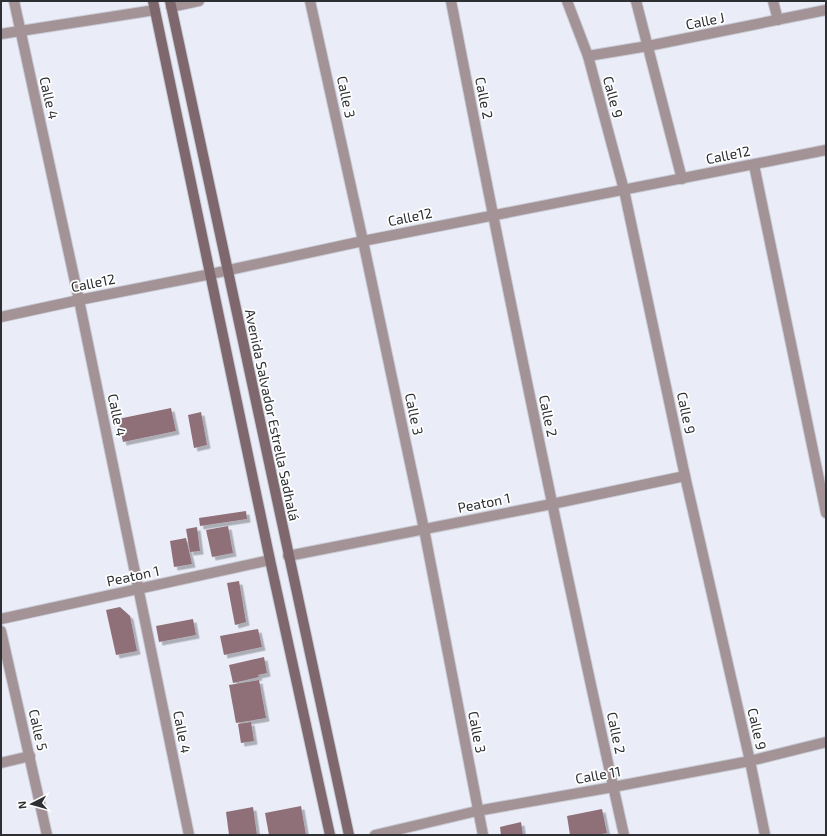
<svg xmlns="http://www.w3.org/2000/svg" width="827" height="836" viewBox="0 0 827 836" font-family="'Exo 2',sans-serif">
<defs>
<filter id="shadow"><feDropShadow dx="3.5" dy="3.5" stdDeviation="0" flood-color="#0004"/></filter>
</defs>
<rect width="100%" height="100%" fill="#eaedf8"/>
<g fill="#8f6f79" filter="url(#shadow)">
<polygon points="171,408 176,431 123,442 118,419"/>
<polygon points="201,412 207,445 194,448 188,415"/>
<polygon points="246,511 247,519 200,526 199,518"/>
<polygon points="228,526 233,553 212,557 206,530"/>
<polygon points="197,527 200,551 190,552 186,529"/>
<polygon points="186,538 192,564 174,567 170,541"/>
<polygon points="239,581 246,622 235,625 227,583"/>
<polygon points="120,607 130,616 137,651 116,655 106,610"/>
<polygon points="193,619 196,635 159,642 156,626"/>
<polygon points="258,629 262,647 224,655 220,636"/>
<polygon points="264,657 267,673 258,675 259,677 233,683 229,665"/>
<polygon points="259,680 266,718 236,723 229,685"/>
<polygon points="251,722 254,741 241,743 238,724"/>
<polygon points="301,806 306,835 269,835 265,813"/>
<polygon points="253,807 257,835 229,835 226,812"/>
<polygon points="602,809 607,833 596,835 570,835 567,816"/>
<polygon points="521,822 523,835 501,835 500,827"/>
</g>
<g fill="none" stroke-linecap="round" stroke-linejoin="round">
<g stroke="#c8cbd4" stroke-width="12">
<g id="street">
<polyline points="14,1 79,300 189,835"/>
<polyline points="310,1 363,241 424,529 483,835"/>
<path d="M 451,1 C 505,280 562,558 624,835"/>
<polyline points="567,1 588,56 624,190 685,476 750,761 765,835"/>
<polyline points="636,1 682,179"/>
<polyline points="773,1 778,20"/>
<polyline points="171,7 199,1"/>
<polyline points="1,34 155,10"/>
<polyline points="588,56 648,46 826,10"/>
<polyline points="754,165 826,513"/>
<polyline points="1,317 79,300 211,274 363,241 826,150"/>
<polyline points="288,556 552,504 685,476"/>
<polyline points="1,619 270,560"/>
<polyline points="1,631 47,835"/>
<polyline points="1,763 30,756"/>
<polyline points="375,835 477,811 613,787 750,761 826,742"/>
</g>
</g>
<g stroke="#c8cbd4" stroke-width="12">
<g id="secondary">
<polyline points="153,1 270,560 330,835"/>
<polyline points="170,1 349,835"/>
</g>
</g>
<use href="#street" stroke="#a39397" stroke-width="10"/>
<use href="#secondary" stroke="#7e686d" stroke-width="10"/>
</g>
<g text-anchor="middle" stroke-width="3.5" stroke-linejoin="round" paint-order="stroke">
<g font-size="14" fill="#2d2f32" stroke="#fff">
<text transform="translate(705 21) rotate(-11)" y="5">Calle J</text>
<text transform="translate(346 97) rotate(78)" y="5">Calle 3</text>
<text transform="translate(613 97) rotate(75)" y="5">Calle 9</text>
<text transform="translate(49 98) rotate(77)" y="5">Calle 4</text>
<text transform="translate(484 98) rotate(79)" y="5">Calle 2</text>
<text transform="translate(728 155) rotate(-11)" y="5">Calle12</text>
<text transform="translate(410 217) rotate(-11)" y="5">Calle12</text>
<text transform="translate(93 283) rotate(-11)" y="5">Calle12</text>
<text transform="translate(686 413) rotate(78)" y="5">Calle 9</text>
<text transform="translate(414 414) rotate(78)" y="5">Calle 3</text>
<text transform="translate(117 415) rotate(78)" y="5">Calle 4</text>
<text transform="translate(272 415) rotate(78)" y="5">Avenida Salvador Estrella Sadhalá</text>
<text transform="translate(548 416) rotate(78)" y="5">Calle 2</text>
<text transform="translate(484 503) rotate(-11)" y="5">Peaton 1</text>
<text transform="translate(133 576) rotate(-12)" y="5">Peaton 1</text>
<text transform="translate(757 729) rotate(77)" y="5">Calle 9</text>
<text transform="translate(38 730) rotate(77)" y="5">Calle 5</text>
<text transform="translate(182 732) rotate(79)" y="5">Calle 4</text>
<text transform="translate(477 732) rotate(79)" y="5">Calle 3</text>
<text transform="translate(616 733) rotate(78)" y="5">Calle 2</text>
<text transform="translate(598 775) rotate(-10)" y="5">Calle 11</text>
</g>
</g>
<rect width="827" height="836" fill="none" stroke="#2d2f32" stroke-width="4"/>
<g transform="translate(32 804) rotate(264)" stroke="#ffffff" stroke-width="3" paint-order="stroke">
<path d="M0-3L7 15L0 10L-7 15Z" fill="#2d2f32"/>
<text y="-6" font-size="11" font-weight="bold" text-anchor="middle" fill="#2d2f32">N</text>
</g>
</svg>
